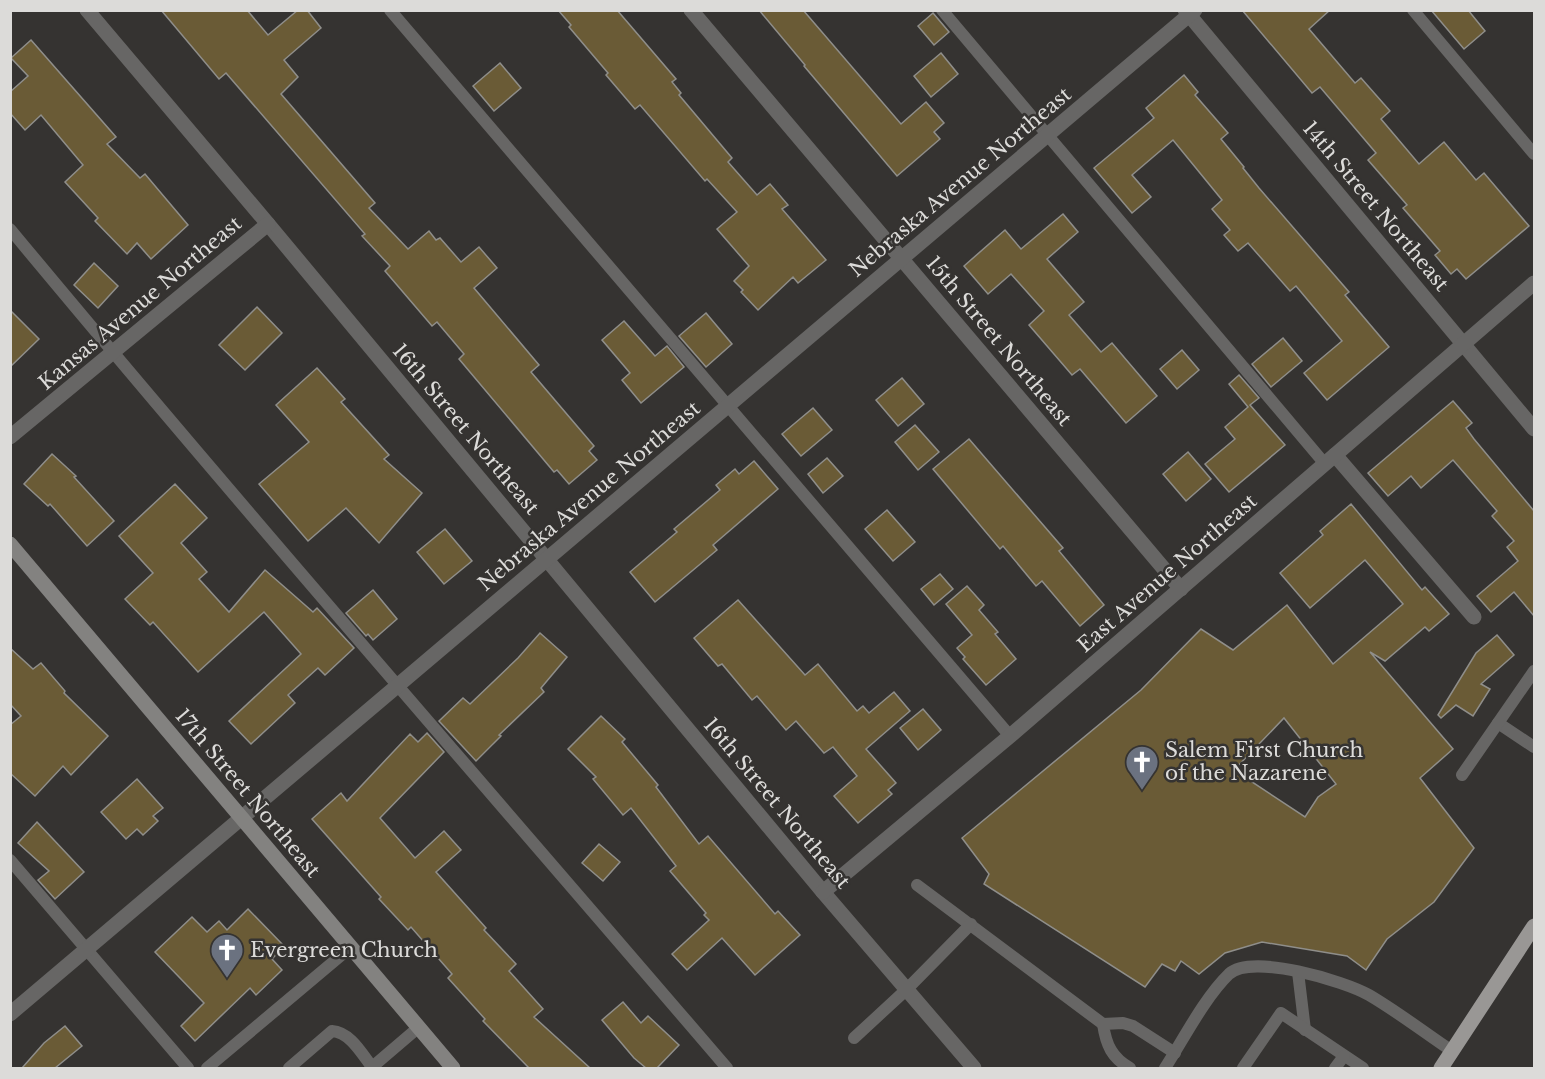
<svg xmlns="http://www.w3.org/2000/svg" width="1545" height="1079" viewBox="0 0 1545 1079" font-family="'Libre Baskerville',serif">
<rect width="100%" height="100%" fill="#353331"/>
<g fill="#6a5b36" stroke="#8f8e8a" stroke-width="1.5" fill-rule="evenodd">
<polygon points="161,10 247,10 268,35 298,10 307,10 321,28 284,60 298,77 281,94 375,203 369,208 408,249 429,231 436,240 440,238 461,262 479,247 497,268 474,288 539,365 531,372 594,446 589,451 597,460 569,484 557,470 554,472 459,359 464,354 437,322 432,326 385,271 390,266 362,236 365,234 226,73 219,79"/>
<polygon points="558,10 617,10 676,79 672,82 681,93 679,95 732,158 728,162 757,195 770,184 788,205 782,209 826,260 798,283 793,277 758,310 741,292 743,290 734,281 749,266 717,229 737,212 707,179 705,181 640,105 635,109 606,75 608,73 569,27 571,25"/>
<polygon points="759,10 803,10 901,124 926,102 944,123 934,132 940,139 897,176 804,66 805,65"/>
<polygon points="1242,10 1330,10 1309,29 1355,83 1361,78 1390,111 1381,119 1419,164 1444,142 1476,180 1484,173 1529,226 1466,279 1457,269 1451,274 1435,255 1440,251 1403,208 1407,205 1368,160 1376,153 1320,87 1312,93"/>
<polygon points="1431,10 1468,10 1485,31 1464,49"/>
<polygon points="933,13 949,32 934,45 918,26"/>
<polygon points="31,40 116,137 107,144 140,178 145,174 188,225 151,259 137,243 127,254 95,221 98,218 65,182 83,165 41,115 25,130 10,113 10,92 28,76 11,58"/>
<polygon points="941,53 958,74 931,97 914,76"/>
<polygon points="500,63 521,88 494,111 473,86"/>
<polygon points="1184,75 1198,92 1195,95 1228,133 1221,139 1244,167 1243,168 1259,188 1349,292 1345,295 1389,347 1327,400 1304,373 1342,341 1296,286 1290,291 1248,243 1238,251 1224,235 1230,230 1212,209 1222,200 1173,140 1132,175 1151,197 1132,213 1094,168 1154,118 1146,108"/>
<polygon points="1063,214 1078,232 1047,259 1084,302 1069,315 1101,352 1112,343 1157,396 1126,423 1080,369 1072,375 1029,325 1044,311 1011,274 988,294 964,266 1005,230 1021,249"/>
<polygon points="94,263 118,286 98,308 74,285"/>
<polygon points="257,307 282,333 245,370 219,345"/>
<polygon points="10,310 39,339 10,367"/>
<polygon points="706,313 732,344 706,367 679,336"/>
<polygon points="624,321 655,356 667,346 684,367 641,403 622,380 630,373 602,340"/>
<polygon points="1283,338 1302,361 1271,387 1252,364"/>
<polygon points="1182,350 1199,370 1177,389 1160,369"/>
<polygon points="317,368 345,399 341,402 389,455 384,459 422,493 379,543 346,508 308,541 259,484 309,442 276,405"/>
<polygon points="1239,375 1259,398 1250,405 1285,445 1229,492 1205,464 1235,439 1225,427 1248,407 1229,384"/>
<polygon points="902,378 924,404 898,426 876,400"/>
<polygon points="1453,401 1472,423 1466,428 1474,439 1534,511 1534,616 1514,592 1491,612 1477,596 1518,561 1507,547 1514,541 1492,516 1497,511 1453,460 1421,488 1411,476 1388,496 1368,473"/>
<polygon points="813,408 832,430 801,456 782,434"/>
<polygon points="915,425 939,452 918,470 895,442"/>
<polygon points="969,439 1063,548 1059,551 1104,605 1080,626 1042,581 1036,586 1003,546 1000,549 933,469"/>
<polygon points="1188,452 1211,479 1186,501 1163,474"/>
<polygon points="52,454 76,476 74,477 114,521 87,546 50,504 48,506 24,484"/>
<polygon points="827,458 843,476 823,493 808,474"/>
<polygon points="754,461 778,489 713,545 717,550 655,602 630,572 677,532 674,529 720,490 716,485 735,469 739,474"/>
<polygon points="175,484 207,518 181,543 207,572 199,579 229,612 265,570 313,612 317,608 354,648 325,675 318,668 288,695 295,703 251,744 229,721 301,654 264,612 198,672 153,622 150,625 125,599 153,573 119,536"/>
<path d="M 1351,504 L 1422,590 L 1425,587 L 1449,614 L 1429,631 L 1425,627 L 1385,661 L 1370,652 L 1453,749 L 1420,778 L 1474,848 L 1434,902 L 1387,939 L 1366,970 L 1347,956 L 1262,942 L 1225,953 L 1199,974 L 1181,961 L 1175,971 L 1162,964 L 1145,987 L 984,884 L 989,874 L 962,838 L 1141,690 L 1201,629 L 1233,650 L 1287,605 L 1333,664 L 1403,604 L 1365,560 L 1310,608 L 1280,573 L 1323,535 L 1320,531 ZM 1284,718 L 1336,784 L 1318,797 L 1305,817 L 1234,770 Z"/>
<polygon points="887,510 915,542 893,561 865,529"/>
<polygon points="445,529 472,561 444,584 417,552"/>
<polygon points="940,574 953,589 934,605 921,589"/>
<polygon points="967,586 984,605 979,610 998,632 995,634 1016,659 986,685 963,659 965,657 957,648 972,635 946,604"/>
<polygon points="373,590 397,619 373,640 368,634 366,636 346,613"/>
<polygon points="738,600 805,675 818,664 857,711 863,706 869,713 894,692 910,711 866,749 896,783 888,790 892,794 858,823 834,796 857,776 833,747 824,753 796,721 786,730 757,696 752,700 722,664 718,666 694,638"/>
<polygon points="540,633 567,657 541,688 544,692 499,735 501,736 476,761 439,721 463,698 470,704 518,658"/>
<polygon points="1497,635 1514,655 1481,684 1490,689 1473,716 1456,705 1441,718 1438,715 1476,653"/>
<polygon points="10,648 33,669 41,663 65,691 64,693 108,736 71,775 63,766 35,796 10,773 10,725 21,716 10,704"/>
<polygon points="923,709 941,730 918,750 900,728"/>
<polygon points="601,716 625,739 622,742 658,785 656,787 699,844 708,836 775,914 778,911 800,935 755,975 722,938 687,970 672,954 709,920 704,915 706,913 670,871 676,866 631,808 623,815 593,779 596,777 568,749"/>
<polygon points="427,733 444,752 380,818 415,858 444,831 461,850 436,872 486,928 484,930 516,964 509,971 543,1009 534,1017 590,1068 529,1068 483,1021 485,1019 448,978 452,974 411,927 408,930 379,899 381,897 312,819 341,793 347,801 410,734 418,742"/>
<polygon points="137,779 163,808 153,816 158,821 143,835 137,829 126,839 101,812"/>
<polygon points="37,822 84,872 55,899 38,880 49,871 18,843"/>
<polygon points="599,844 620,862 603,881 582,863"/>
<polygon points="248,909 284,946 272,959 282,970 256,995 250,988 195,1041 181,1026 204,1003 155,952 192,917 207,932 219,921 227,930"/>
<polygon points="623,1002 641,1023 648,1016 679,1045 657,1068 646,1068 634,1058 602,1020"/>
<polygon points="65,1026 82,1046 55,1068 22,1068 44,1043"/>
</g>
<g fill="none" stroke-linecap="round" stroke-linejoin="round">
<g stroke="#676665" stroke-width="12">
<polyline points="390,10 1010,736"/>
<polyline points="942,10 1325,464"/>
<polyline points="1413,10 1534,154"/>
<path d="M 10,229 C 245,512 488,789 727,1068"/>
<polyline points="1498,723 1534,747"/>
<polyline points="1462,775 1534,671"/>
<polyline points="10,860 188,1068"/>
<polyline points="917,885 1103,1024"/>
<polyline points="1298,972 1305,1030"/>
<polyline points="854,1038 906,990 971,924"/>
<polyline points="207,1068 351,947"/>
<path d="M 289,1068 L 332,1031 C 350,1032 362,1054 372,1067"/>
<polyline points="371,1068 419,1027"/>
<path d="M 1130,1068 C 1112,1058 1106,1045 1103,1024 L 1123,1023 L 1133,1026 L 1175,1053"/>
<path d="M 1165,1068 C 1183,1040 1205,997 1229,974 C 1252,953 1344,981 1369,995 C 1398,1012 1425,1033 1452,1051"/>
<polyline points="1243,1068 1281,1013 1363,1068"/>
<polyline points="1335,1068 1344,1056"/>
</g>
<g stroke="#676665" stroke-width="15">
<polyline points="87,10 268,224 823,892 974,1068"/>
<polyline points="691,10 1181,589"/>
<polyline points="1185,10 1534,429"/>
<polyline points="10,437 268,224"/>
<polyline points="1335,455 1474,617"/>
<polyline points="823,892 1010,736 1534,283"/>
<polyline points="10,1014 1195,10"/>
</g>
<polyline stroke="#838280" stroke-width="15" points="10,544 453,1068"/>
<polyline stroke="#999795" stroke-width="15" points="1441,1068 1534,926"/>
</g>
<defs>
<g id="church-pin" transform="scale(1.725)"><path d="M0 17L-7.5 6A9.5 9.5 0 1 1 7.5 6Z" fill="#6b7280" stroke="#353331"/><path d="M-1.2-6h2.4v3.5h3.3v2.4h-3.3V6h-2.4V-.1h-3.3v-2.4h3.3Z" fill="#fff"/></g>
</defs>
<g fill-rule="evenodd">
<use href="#church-pin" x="1142" y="762"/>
<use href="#church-pin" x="227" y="950"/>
</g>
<g text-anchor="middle" stroke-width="5" stroke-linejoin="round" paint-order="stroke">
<g font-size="20" fill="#dcdbd9" stroke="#353331">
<text transform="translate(960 182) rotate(-40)" y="7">Nebraska Avenue Northeast</text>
<text transform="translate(1376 206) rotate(50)" y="7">14th Street Northeast</text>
<text transform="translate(140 303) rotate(-40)" y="7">Kansas Avenue Northeast</text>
<text transform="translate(999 341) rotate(50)" y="7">15th Street Northeast</text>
<text transform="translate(466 429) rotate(50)" y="7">16th Street Northeast</text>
<text transform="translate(589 496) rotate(-40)" y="7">Nebraska Avenue Northeast</text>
<text transform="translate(1167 573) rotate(-41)" y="7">East Avenue Northeast</text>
<text transform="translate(248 793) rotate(50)" y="7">17th Street Northeast</text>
<text transform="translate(777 803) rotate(50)" y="7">16th Street Northeast</text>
</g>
<g font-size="20" fill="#dcdbd9" stroke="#353331" text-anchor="start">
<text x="1165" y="757">Salem First Church<tspan x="1165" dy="23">of the Nazarene</tspan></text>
<text x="250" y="957">Evergreen Church</text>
</g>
</g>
<rect width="1545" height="1079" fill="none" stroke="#dcdbd9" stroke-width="24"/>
</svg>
